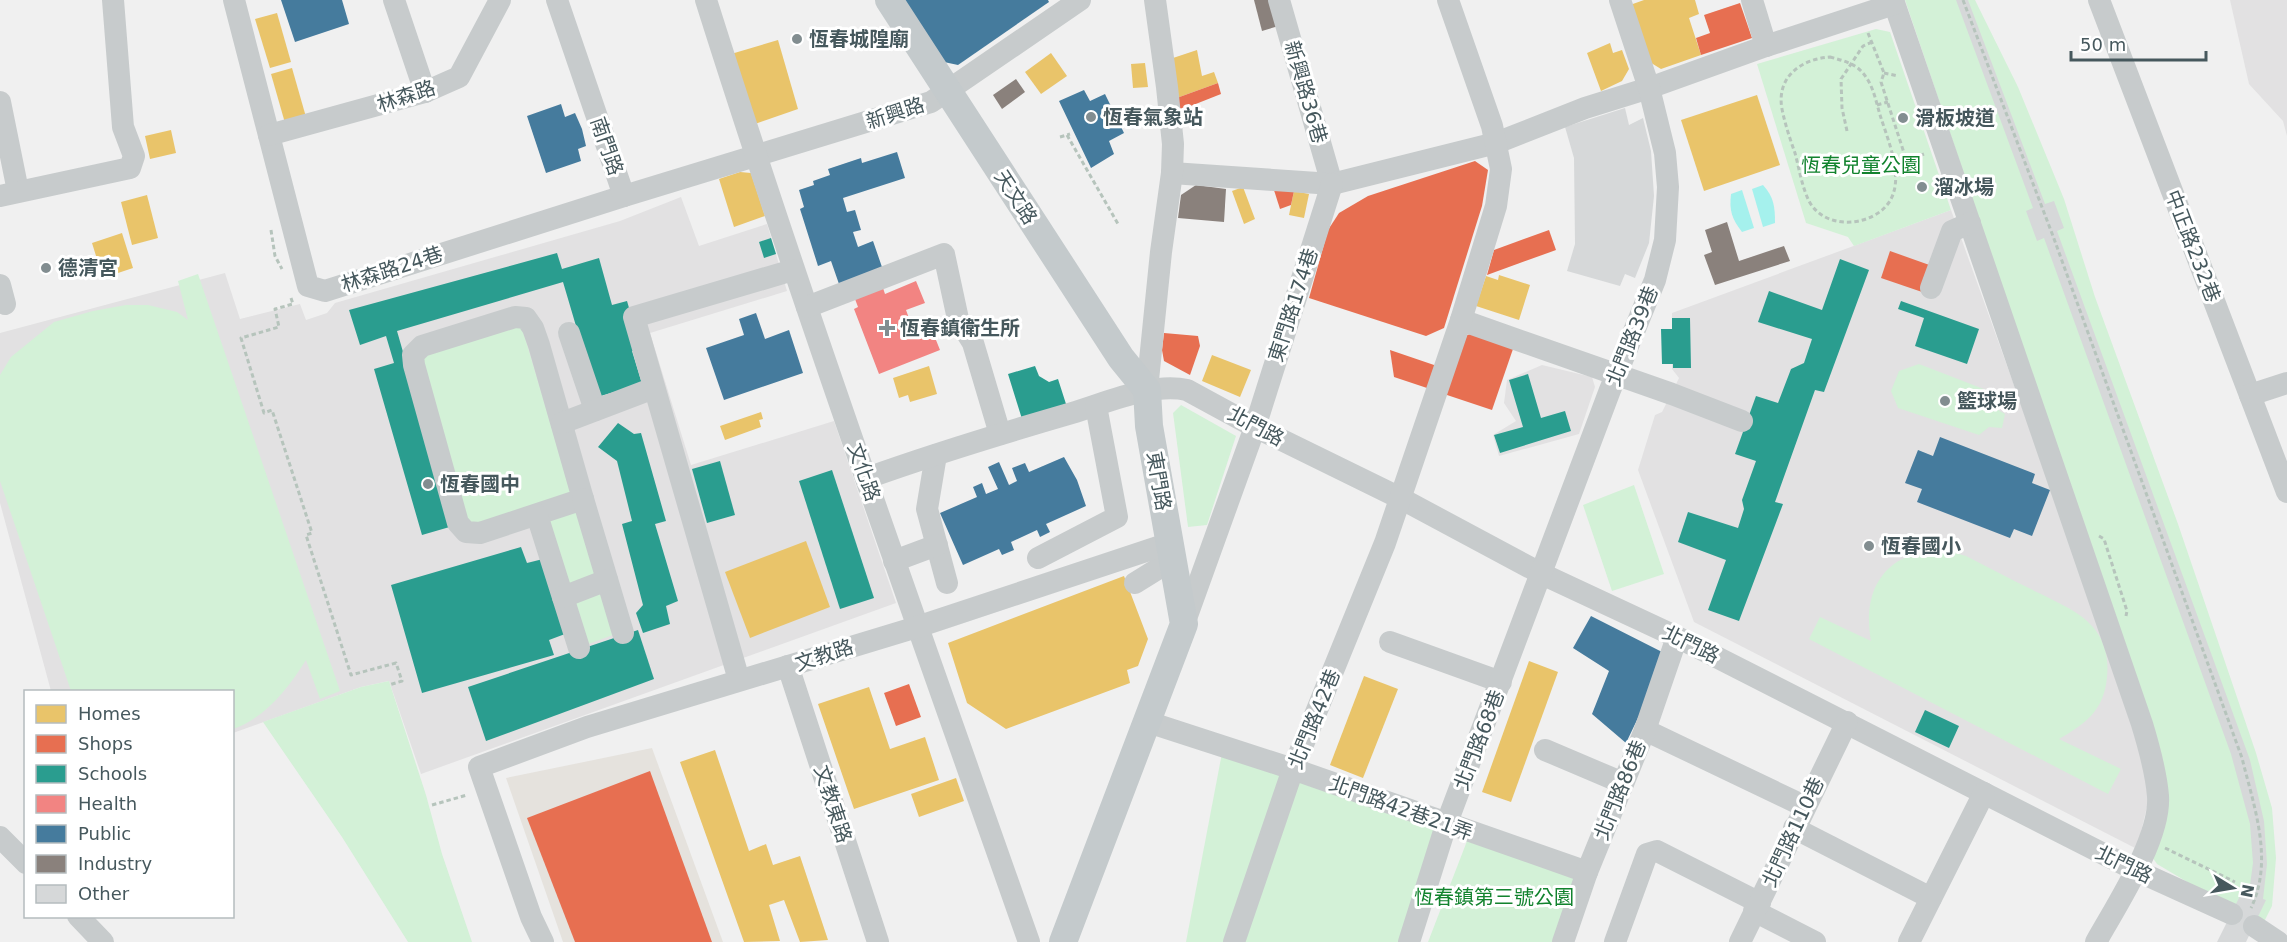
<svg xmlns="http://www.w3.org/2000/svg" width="2287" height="942" viewBox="0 0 2287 942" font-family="'DejaVu Sans','Noto Sans TC',sans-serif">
<rect width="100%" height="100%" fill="#f0f0f0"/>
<polygon fill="#e5e2dd" points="652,748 723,942 563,942 506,778"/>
<g fill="#e2e1e2">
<polygon points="2230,0 2287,0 2287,136 2283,121 2249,84"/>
<polygon points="681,197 699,246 767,224 787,291 650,333 691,465 834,421 896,603 421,774 389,681 361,687 233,733 232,692 51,691 0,503 0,333 225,273 240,319 300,304 306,320 327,313 335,303 620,221"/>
<polygon points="1951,210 2134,719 2149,798 2137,849 1694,622 1638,470 1655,415 1662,412 1679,378 1672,369 1672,313"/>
<polygon points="1542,365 1592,377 1595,387 1579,434 1499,456 1493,435 1516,421 1504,403 1507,380"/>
</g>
<g fill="#d3f1d7">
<polygon points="1905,0 1975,0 2018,87 2064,199 2095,297 2178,524 2256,753 2272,808 2276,858 2272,906 2264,922 2236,911 2157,864 2150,854 2154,735"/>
<polygon points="1876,29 1890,32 1951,210 1854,246 1848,237 1806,223 1757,64"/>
<path d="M 198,274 L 340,691 L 320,699 L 306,660 C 288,689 265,718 233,729 L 232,692 L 71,691 L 0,481 L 0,375 L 11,357 L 54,322 L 93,311 L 126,305 L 148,305 L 177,312 L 188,320 L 178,281 Z"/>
<polygon points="519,326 523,331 570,489 570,496 479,526 466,522 420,355"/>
<polygon points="1919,364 1994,393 1995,408 2005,414 2002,428 1989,427 1979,435 1898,408 1891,391 1899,371"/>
<polygon points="1181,405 1236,436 1207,525 1188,527 1173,413"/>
<polygon points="1634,485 1664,574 1612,591 1583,505"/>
<polygon points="578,510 600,577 567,588 545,520"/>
<path d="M 1929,551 L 1948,551 L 1966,556 C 1991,569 2016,582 2041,594 C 2058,603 2079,611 2092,626 C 2105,640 2109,659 2107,677 C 2104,711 2085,724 2059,739 L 2121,769 L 2108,794 L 1809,639 L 1820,617 L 1871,641 C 1866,613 1869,583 1894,564 C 1903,557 1917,554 1929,551 Z"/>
<polygon points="604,588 618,633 583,646 570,599"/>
<polygon points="389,681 426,795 442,854 472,942 408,942 342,837 263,722 361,687"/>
<polygon points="1222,753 1452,835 1410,942 1186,942"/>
<polygon points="1467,841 1587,880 1565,942 1428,942"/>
</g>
<g fill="#a5f1ed">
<path d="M 1763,185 C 1774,197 1775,207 1775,223 L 1763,227 L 1752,189 Z"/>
<path d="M 1742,190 L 1754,228 L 1742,232 C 1732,219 1729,211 1731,194 Z"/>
</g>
<g fill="#e9c46a">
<polygon points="1644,0 1695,0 1699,14 1689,18 1701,55 1661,69 1648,61 1630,5"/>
<polygon points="277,13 291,62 270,68 255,19"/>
<polygon points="778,40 798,109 755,124 731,54"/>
<polygon points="1610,43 1613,53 1622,50 1629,69 1622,81 1601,91 1587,53"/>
<polygon points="1197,50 1202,76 1214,72 1218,83 1174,99 1170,59"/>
<polygon points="1051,53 1067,76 1041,94 1025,72"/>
<polygon points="1145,63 1148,87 1133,88 1131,64"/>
<polygon points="292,68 306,117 285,123 271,74"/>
<polygon points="1757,95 1780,165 1704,191 1681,120"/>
<polygon points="171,130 176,153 150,159 145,136"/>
<polygon points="740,172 751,173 765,216 734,227 719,179"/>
<polygon points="1243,187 1255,219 1244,224 1232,191"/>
<polygon points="1294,191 1309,194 1304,218 1289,215"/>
<polygon points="147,195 158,238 132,245 121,202"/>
<polygon points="122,233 133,268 103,278 92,243"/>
<polygon points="1499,275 1530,285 1519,320 1476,306 1486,276 1498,280"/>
<polygon points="1212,355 1251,370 1240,397 1202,381"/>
<polygon points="929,366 937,394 910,402 908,395 899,398 893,378"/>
<polygon points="761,412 763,419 759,420 761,427 725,440 720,426"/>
<polygon points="806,541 830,607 750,638 725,572"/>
<polygon points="1124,576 1148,639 1138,666 1127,670 1130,683 1006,729 967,703 948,643"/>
<polygon points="1529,661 1558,672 1511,802 1482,792"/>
<polygon points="1364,676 1398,689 1363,778 1330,765"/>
<polygon points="869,687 890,749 925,737 939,780 854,809 818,704"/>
<polygon points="715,750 749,851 766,844 773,865 800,856 828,940 800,942 784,900 769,905 780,941 744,942 680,762"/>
<polygon points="956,778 964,801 919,817 911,794"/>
</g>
<g fill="#e76f51">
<polygon points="1740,3 1752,38 1701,55 1696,38 1710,33 1704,15"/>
<polygon points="1218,83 1221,94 1178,111 1174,99"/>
<polygon points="1475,161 1488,170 1482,206 1444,328 1426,336 1309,298 1328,230 1339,213 1368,196"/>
<polygon points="1273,187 1294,191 1291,205 1280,209"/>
<polygon points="1549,230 1556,250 1487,275 1494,250"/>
<polygon points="1890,251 1935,267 1925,293 1881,278"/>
<polygon points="1164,333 1198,336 1200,346 1190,375 1164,361 1162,350"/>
<polygon points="1475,333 1514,346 1492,410 1444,394 1467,335"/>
<polygon points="1390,350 1437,366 1430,389 1394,377"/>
<polygon points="909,684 921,717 896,726 884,693"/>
<polygon points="650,771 712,942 575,942 527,818"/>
</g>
<g fill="#2a9d8f">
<polygon points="771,238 776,254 764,258 759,242"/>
<polygon points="557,253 562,269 599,258 612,305 627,301 641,349 632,351 642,384 597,397 563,282 397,331 453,526 422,535 374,369 394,363 386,336 360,345 349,310"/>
<polygon points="1840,259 1869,270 1824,392 1815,390 1775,502 1783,504 1739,621 1708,610 1726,560 1678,542 1688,512 1738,528 1744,509 1742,500 1756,461 1735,454 1756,396 1778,403 1791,369 1804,363 1812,339 1758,322 1769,291 1822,310"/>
<polygon points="1901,301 1979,329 1967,364 1915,346 1924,318 1898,309"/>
<polygon points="1672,318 1690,318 1691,368 1673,368 1673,364 1662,364 1661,329 1672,329"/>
<polygon points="1035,366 1039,376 1049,382 1058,379 1066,404 1022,419 1008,374"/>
<polygon points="1528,374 1541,418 1565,411 1571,431 1500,453 1494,435 1523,427 1509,380"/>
<polygon points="618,423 634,434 641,433 666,521 655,524 678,601 666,606 670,624 643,633 636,613 643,605 622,524 632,521 617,461 598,447"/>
<polygon points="720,461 735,515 707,523 692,469"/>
<polygon points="832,470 874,598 840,609 799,481"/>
<polygon points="521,547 527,563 543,559 565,634 549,640 554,655 422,693 391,585"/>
<polygon points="638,630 654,679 486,741 468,687"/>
<polygon points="1925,710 1959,726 1949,748 1915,732"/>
</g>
<polygon fill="#f28482" points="916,281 925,303 906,310 914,332 930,325 940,350 879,374 854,309 858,307 855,299 883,288 885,294"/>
<g fill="#457b9d">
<polygon points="281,0 342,0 349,24 295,42"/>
<polygon points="902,0 1048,0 1049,2 958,65 944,62"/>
<polygon points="1084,90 1090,101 1105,94 1124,133 1109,141 1114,154 1091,168 1059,101"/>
<polygon points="561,104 565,117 575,113 582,129 586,146 578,149 581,161 546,173 527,116"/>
<polygon points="897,152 905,178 843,198 847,212 855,210 861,230 853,232 858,247 873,241 883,270 839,284 831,261 818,266 800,209 804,207 799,190 814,185 813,181 830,175 828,169 861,158 862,163"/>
<polygon points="756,313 765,339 789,330 803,373 724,400 706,348 744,335 739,319"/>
<polygon points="1940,437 2035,474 2032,483 2050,490 2032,536 2014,529 2010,538 1917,502 1922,489 1905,483 1918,450 1933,456"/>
<polygon points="1064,457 1077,480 1086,506 1046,524 1050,532 1040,537 1037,530 1011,542 1014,550 1002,555 999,549 963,565 940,513 977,497 973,487 982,483 986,494 998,489 988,467 999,462 1009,485 1017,481 1012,468 1025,463 1029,472"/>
<polygon points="1591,616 1668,655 1626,743 1592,714 1609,671 1573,648"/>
</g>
<g fill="#8a817c">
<polygon points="1254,0 1275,0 1282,25 1262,31"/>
<polygon points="1016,79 1025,92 1002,109 993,95"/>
<polygon points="1196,185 1226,189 1224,222 1178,218 1181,195"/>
<polygon points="1727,222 1739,261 1784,246 1790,261 1715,285 1704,255 1712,252 1705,230"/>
</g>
<g fill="#d6d8d9">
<polygon points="1956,0 1968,0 2045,204 2054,201 2064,228 2057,231 2250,760 2264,821 2267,864 2263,899 2266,900 2246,942 2217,942 2243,890 2249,893 2253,863 2250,824 2231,754 2044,238 2037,241 2026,211 2033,208"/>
<polygon points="1625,108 1629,125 1643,118 1651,151 1654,196 1649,243 1635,278 1625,274 1620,286 1567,271 1575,244 1574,158 1565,127"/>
</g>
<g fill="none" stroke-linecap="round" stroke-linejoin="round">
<g stroke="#b6c4bc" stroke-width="3" stroke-dasharray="4.5 3" stroke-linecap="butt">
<path d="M 1963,0 L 2053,236 L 2242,758 C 2254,807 2274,860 2251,908"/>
<polyline points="1868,33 1884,73 1881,82 1906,159 1909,160 1924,154"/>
<path d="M 1830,57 C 1841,60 1854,63 1862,72 C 1874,85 1876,103 1881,118 C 1891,149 1912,196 1873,216 C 1852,227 1821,224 1809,201 C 1802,187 1799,168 1795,153 C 1790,139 1785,124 1782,109 C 1776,77 1801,59 1830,57 Z"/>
<polyline points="1884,73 1898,76"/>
<polyline points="1877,105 1888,102"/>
<polyline points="1847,131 1842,108 1841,79 1863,46 1872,42"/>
<polyline points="1067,135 1118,224"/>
<polyline points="1060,137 1070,134"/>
<polyline points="271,230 275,256 282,269"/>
<polyline points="291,298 293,304 275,309 279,327 241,338 264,413 272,410 312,533 306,535 351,675 396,663 402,681 389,685"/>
<polyline points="2099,536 2104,539 2127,611 2126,616"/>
<polyline points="432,805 467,795"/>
<polyline points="2165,848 2235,882"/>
</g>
<g stroke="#c7cbcc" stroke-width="22">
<polyline points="234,0 308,286 325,291 624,196"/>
<polyline points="394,0 425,92"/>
<polyline points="557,0 624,196 931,102 1080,0"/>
<path d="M 706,0 C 806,317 919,629 1029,942"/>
<polyline points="1279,0 1332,184"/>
<polyline points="1752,0 1766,46"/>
<path d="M 1893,0 L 2142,724 C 2149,747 2156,771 2158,796 C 2161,838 2116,906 2096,942"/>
<polyline points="2099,0 2287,492"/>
<polyline points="0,102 18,191"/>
<polyline points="269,135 425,92 459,77 500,0"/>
<polyline points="1172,173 1332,184 1496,143 1585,108 1649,88 1766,46 1894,4"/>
<polyline points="0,196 130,168 134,156 123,127 113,0"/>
<polyline points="0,285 5,304"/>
<polyline points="1931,288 1952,231 1970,223"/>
<polyline points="807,307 944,254 958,319 973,343 1000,434"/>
<polygon points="515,317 526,318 533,328 539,345 583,499 480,533 466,532 458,523 414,365 413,355 422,346"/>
<polyline points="1461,320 1672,394 1742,421"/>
<polyline points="569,333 595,410"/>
<polyline points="1147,390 1161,252 1172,173 1173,144 1167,87 1155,0"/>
<polyline points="2250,395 2287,383"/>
<polyline points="562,423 654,388"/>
<polyline points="936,455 927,509 947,583"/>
<path d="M 867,478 C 934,454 1003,433 1072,413 C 1106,403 1152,382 1187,390 L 1255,427 L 1400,498 L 1542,574 L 1677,637 L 2135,870 L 2232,914"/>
<polyline points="583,499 623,633"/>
<polyline points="537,515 579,648"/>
<polyline points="1038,558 1117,517 1096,406"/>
<polyline points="894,561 937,545"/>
<polyline points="1135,583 1172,560"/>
<polyline points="563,597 607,580"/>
<polyline points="1184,624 1255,427 1332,184"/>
<polyline points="1390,642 1501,682"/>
<polyline points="788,666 878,942"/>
<polyline points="739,680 634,317 793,270"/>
<polyline points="1148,722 1293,769 1587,872"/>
<polyline points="1645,730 1804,806"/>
<polyline points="1545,750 1623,783"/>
<polyline points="1794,828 1931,898"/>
<polyline points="0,837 26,863"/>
<polyline points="1754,911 1815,942"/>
<polyline points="78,916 103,942"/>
<polyline points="2254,926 2278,942"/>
<polyline points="543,942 531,917 479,767 587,727 917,627 1170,543"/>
<polyline points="1234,942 1293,769 1385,543 1461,320 1496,206 1501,169 1492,126 1448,0"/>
<polyline points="1409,942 1446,825 1610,390 1655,280 1665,240 1668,187 1665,153 1649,88 1620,0"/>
<polyline points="1563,942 1587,872 1645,730 1677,637"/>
<polyline points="1615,942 1647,854 1657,851 1760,903"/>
<polyline points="1740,942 1847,722"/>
<polyline points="1909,942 1984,793"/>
</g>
<polyline stroke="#c4cacc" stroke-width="28" points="889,0 1121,358 1147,390 1149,426 1184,624 1063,942"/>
</g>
<g fill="#828d90" stroke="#fff" stroke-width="2">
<circle cx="797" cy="39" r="6"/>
<circle cx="1091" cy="117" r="6"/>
<circle cx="1903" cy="118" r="6"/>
<circle cx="1922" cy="187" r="6"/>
<circle cx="46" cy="268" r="6"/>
<path d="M884 319h6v6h6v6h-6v6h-6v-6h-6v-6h6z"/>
<circle cx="1945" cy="401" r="6"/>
<circle cx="428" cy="484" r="6"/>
<circle cx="1869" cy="546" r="6"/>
</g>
<g text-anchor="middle" stroke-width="6" stroke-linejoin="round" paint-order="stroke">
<g font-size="20" font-weight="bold" fill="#46585d" stroke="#fff" text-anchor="start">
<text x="809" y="46">恆春城隍廟</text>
<text x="1103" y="124">恆春氣象站</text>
<text x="1915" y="125">滑板坡道</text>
<text x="1934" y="194">溜冰場</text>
<text x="58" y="275">德清宮</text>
<text x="900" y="335">恆春鎮衛生所</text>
<text x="1957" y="408">籃球場</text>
<text x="440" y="491">恆春國中</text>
<text x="1881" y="553">恆春國小</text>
</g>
<g font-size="20" fill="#46585d" stroke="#fff">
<text transform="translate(1306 92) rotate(74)" y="7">新興路36巷</text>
<text transform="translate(406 96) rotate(-18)" y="7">林森路</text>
<text transform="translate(895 113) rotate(-18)" y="7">新興路</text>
<text transform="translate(607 146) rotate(71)" y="7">南門路</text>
<text transform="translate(1016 197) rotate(57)" y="7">天文路</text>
<text transform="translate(2193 246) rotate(69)" y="7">中正路232巷</text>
<text transform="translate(392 269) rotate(-18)" y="7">林森路24巷</text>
<text transform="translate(1293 305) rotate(-72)" y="7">東門路174巷</text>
<text transform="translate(1632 336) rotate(-68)" y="7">北門路39巷</text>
<text transform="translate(1256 426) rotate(28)" y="7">北門路</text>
<text transform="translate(864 472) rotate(71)" y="7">文化路</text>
<text transform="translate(1159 481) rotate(80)" y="7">東門路</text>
<text transform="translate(1691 644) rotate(26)" y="7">北門路</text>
<text transform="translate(824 655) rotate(-18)" y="7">文教路</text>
<text transform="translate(1314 719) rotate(-68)" y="7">北門路42巷</text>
<text transform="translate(1479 740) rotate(-69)" y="7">北門路68巷</text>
<text transform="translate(1620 790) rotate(-68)" y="7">北門路86巷</text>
<text transform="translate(833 804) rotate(72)" y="7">文教東路</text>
<text transform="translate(1401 808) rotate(20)" y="7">北門路42巷21弄</text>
<text transform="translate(1793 832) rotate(-65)" y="7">北門路110巷</text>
<text transform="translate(2124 864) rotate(26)" y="7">北門路</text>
</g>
<g font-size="20" fill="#12832e" stroke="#fff">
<text x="1861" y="172">恆春兒童公園</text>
<text x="1494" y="904">恆春鎮第三號公園</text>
</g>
</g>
<rect x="24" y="690" width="210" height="228" fill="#ffffff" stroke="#b5bcbe" stroke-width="1.5"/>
<rect x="36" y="705" width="30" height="18" fill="#e9c46a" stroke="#b5bcbe" stroke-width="1.5"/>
<text x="78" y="720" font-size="18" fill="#46585d">Homes</text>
<rect x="36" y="735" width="30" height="18" fill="#e76f51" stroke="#b5bcbe" stroke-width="1.5"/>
<text x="78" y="750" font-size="18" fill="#46585d">Shops</text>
<rect x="36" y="765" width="30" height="18" fill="#2a9d8f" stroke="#b5bcbe" stroke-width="1.5"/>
<text x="78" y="780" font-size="18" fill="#46585d">Schools</text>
<rect x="36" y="795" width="30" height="18" fill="#f28482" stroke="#b5bcbe" stroke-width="1.5"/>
<text x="78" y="810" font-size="18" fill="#46585d">Health</text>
<rect x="36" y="825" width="30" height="18" fill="#457b9d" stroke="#b5bcbe" stroke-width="1.5"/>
<text x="78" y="840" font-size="18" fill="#46585d">Public</text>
<rect x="36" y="855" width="30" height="18" fill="#8a817c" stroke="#b5bcbe" stroke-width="1.5"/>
<text x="78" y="870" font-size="18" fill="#46585d">Industry</text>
<rect x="36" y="885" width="30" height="18" fill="#d6d8d9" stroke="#b5bcbe" stroke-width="1.5"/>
<text x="78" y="900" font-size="18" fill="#46585d">Other</text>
<g transform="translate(2233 888) rotate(101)" stroke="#ffffff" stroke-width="4.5" paint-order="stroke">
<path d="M0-4.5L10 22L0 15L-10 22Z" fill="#46585d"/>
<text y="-9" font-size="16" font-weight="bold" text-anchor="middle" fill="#46585d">N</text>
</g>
<path d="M2071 51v9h135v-9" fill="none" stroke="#46585d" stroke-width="3"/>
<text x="2080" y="51" font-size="18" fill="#46585d" stroke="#ffffff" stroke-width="4.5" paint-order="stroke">50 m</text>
</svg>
